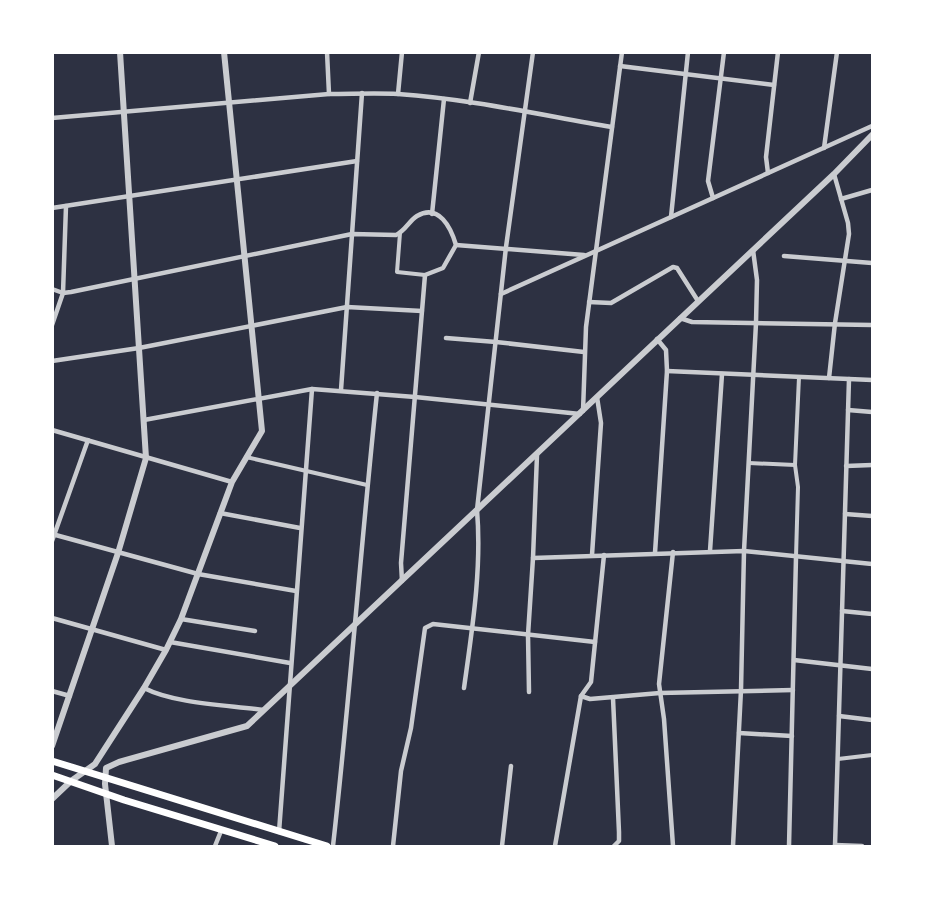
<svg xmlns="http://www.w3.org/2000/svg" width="925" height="899" viewBox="0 0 925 899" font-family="'Libre Baskerville',serif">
<rect width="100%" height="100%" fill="#2d3142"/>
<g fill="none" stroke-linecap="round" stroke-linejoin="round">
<g stroke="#caccd0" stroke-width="4">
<polyline points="400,233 397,272 425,275"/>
<polyline points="246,457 367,485"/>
<polyline points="749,463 795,465"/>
<polyline points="796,557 798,487 795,465 799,377"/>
<polyline points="838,759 872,755"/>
</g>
<g stroke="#caccd0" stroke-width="4.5">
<polyline points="327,52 329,94"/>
<polyline points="620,66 774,85"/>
<polyline points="398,94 402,52"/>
<polyline points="470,103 479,52"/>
<path d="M 52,118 L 329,94 C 352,94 375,93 398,94 C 470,99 541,115 612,127"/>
<polyline points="824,148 837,52"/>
<polyline points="768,173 766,157 778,52"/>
<polyline points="713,198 708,181 724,52"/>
<polyline points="841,199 872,190"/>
<polyline points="52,208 357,161"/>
<polyline points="432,214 444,99"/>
<polyline points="671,217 688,52"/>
<polyline points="456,245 584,255"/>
<polyline points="784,256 872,263"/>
<path d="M 52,289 L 63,293 L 71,292 L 352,234 L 396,235 C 405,231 409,221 417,216 C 439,203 451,228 456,245 L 443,268 L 425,275 L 401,563 L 402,581"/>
<polyline points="501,294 872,126"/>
<polyline points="589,302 611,303 673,267 677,268 698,301"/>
<polyline points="680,318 692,322 872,325"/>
<polyline points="52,325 63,293 66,206"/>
<polyline points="446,338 496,342 584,352"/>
<polyline points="52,361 139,348 347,307 422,311"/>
<polyline points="667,371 872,380"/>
<polyline points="829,378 835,323 849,234 848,223 834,174"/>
<polyline points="341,390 362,93"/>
<polyline points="848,410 872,412"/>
<polyline points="583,411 586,327 622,52"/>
<polyline points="144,420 312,389 415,397 580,414"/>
<polyline points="52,430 232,482"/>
<polyline points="846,466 872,465"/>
<polyline points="220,513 300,528"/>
<polyline points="845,514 872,516"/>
<polyline points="52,534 198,574 296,591"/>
<polyline points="52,541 88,440"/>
<polyline points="710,551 722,374"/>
<polyline points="655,553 667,371 666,350 657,339"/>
<polyline points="592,555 601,423 597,397"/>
<polyline points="533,558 744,551 872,564"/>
<polyline points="842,611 872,614"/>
<polyline points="52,618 166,650"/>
<polyline points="181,619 255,631"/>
<polyline points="170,642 290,663"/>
<polyline points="794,660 872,669"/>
<path d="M 144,688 C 175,704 229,705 264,710"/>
<path d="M 464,688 C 472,630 482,569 477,510 L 506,247 L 533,52"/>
<polyline points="52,691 70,696"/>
<polyline points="529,692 528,635 533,558 537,455"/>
<polyline points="581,696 590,699 660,693 793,690"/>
<polyline points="613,698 619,832 619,841 614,846"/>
<polyline points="839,716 872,720"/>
<polyline points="739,733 792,736"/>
<polyline points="279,832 312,389"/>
<polyline points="835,845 862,846"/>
<polyline points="215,846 221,831"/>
<path d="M 333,846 C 350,695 361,544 377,393"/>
<polyline points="393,846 401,771 411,728 425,628 433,624 595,642"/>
<polyline points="502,846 511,766"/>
<polyline points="555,846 581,696 591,682 604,555"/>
<polyline points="673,846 664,719 659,684 673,552"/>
<polyline points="733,846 741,690 744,551 756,323 757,280 753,250"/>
<polyline points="789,846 796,557"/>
<polyline points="835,846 849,379"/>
</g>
<g stroke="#caccd0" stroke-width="6">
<polyline points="52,746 118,553 146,458 120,52"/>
<polyline points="52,799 71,781 95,764 144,688 166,650 181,619 232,482 262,431 224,52"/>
<polyline points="112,846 105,784 106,768 119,762 247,726 834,174 872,135"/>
</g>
<g stroke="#fff" stroke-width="7">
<polyline points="52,761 327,846"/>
<polyline points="52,775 124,800 275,846"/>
</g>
</g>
<rect width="925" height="899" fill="none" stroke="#ffffff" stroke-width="108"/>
</svg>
